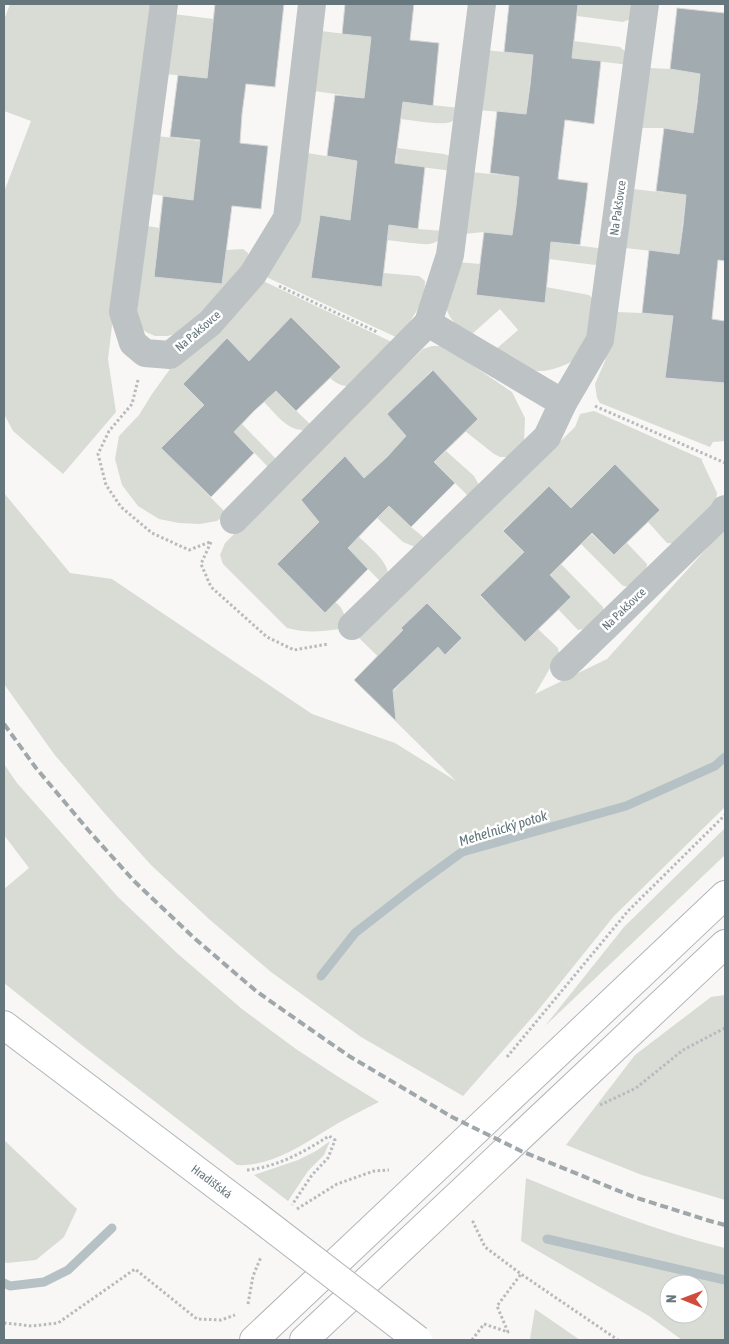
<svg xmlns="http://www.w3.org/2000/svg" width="729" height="1344" viewBox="0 0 729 1344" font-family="'Asap Condensed',sans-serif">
<rect width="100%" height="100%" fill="#f8f7f5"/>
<g fill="#d8dcd5" fill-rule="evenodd">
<polygon points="10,4 151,4 108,359 116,412 63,474 13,431 4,414 4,192 31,121 4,111 4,20"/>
<polygon points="578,4 621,4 637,6 633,18 623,22 577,16"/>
<polygon points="173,14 214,19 207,78 165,74"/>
<polygon points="321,31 371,37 364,98 314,91"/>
<polygon points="574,41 620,47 630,56 629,65 572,58"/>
<polygon points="485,50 533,55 526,114 478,110"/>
<polygon points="649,68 670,69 700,74 693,133 664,128 641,128"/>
<path d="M 403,102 L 460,108 C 458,113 456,119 451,122 C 442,126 412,120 401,119 Z"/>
<polygon points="157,136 200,141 193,200 150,194"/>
<polygon points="397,148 444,154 450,156 453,171 396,164"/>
<path d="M 307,153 L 357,161 L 350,220 L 320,215 L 311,278 L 383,273 L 419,276 L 425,281 C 425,304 411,320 398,338 L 262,275 Z"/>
<polygon points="471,172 520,177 513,236 484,232 464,234"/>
<polygon points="633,189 686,195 679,254 625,248"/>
<path d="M 389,225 L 418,229 L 444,231 C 438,248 426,244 411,243 C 403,242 395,241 387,240 Z"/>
<polygon points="147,226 160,228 156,258 224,267 226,250 243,249 248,253 249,259 210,309 176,334 167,336 155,336 146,332 140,327 137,311"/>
<polygon points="551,242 605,249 601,259 595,265 549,259"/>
<path d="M 458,262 L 480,264 L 476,295 L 546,287 L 589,295 L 595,301 L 595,312 L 581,357 C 564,366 546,375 527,369 C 518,366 504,355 495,350 L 518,330 L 500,309 L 471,335 C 433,312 447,297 458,262 Z"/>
<path d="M 261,280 L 394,343 L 355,386 C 344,387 338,385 330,378 L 341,367 L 249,361 L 183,384 L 205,406 L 162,448 L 227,514 L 217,521 L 200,524 L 179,523 L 159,519 L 138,506 L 122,485 L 115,459 L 119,436 L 139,415 L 152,394 L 170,369 L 215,329 Z"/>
<polygon points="616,312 642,313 673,316 666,378 725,383 725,441 713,442 710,447 600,403 597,398 595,384 605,361"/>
<path d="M 432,346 L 442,346 L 453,352 L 512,392 L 525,418 L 524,444 L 511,457 L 500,457 L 494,454 L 465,431 L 477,419 L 432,370 L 388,414 L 406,436 L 387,457 L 364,478 L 345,456 L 301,500 L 319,522 L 277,564 L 325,613 L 335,602 C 342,607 344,612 345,620 L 339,629 C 320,632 306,633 287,628 L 223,564 L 220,555 L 225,543 L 394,377 L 423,349 Z"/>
<path d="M 275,390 L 314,428 C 290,436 279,417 264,402 Z"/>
<path d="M 594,411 L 702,459 L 702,461 L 717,493 L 716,504 L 678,544 L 667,543 L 648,522 L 615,465 L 571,508 L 549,486 L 503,530 L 524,552 L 480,596 L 525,641 L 538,629 L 558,648 L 560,659 L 550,668 L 535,694 L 607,659 L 725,528 L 725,807 L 614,916 L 536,1013 L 463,1096 L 361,1037 L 271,972 L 209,919 L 151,865 L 106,815 L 54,754 L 4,684 L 4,493 L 70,573 L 112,579 L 312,714 L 395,743 L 456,781 L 379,705 L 395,707 L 394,702 L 388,696 L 403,681 L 359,638 L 575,427 L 580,414 ZM 427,603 L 462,638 L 445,654 L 438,647 L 429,656 L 428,655 L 404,679 L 379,654 L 403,630 L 401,628 Z"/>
<polygon points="242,424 279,462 270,469 234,432"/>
<polygon points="446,451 474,476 479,485 472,500 434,462"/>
<polygon points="389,506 411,527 428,541 415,547 403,542 377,518"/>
<polygon points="592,534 614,555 626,542 647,564 646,575 633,587 623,586 581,544"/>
<path d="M 359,537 C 368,546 391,563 388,578 C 388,581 386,583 384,585 L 347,548 Z"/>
<polygon points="561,564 603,607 604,616 593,627 578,630 558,609 550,575"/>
<path d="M 4,764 L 17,783 L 118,897 L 178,954 L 242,1009 L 296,1049 L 337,1076 L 379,1102 C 361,1111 343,1120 325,1131 C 299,1147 269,1167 237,1165 L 83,1046 L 4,983 L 4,889 L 29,868 L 4,835 Z"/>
<polygon points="725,828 725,855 545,1026 624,927"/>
<polygon points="725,995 725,1200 642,1175 566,1145 635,1055 711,997"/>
<polygon points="4,1140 77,1209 64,1237 36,1260 7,1263 4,1262"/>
<polygon points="330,1141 324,1155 308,1171 288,1201 254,1175 298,1160 316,1151"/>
<path d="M 526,1178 C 591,1205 656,1231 725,1248 L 725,1340 L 682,1340 L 649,1316 L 521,1241 ZM 669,1284 L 699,1284 L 699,1314 L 669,1314 Z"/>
<polygon points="535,1309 580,1340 527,1340 530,1339"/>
</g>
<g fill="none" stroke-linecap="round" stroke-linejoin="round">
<g stroke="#b5c1c4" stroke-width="9">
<polyline points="321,976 355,933 414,887 462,852 626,806 715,766 725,757"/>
<polyline points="547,1239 725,1280"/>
<polyline points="4,1283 10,1286 44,1282 68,1270 112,1228"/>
</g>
</g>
<g fill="#a2acb0" stroke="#d9d9d8">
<polygon points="215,4 284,4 275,87 246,84 242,114 240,143 268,146 261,209 232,206 222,284 154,277 163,196 193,200 200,140 170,137 178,75 207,78"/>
<polygon points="345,4 414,4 410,40 439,43 433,106 403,102 395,163 425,167 418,229 389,225 382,287 311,278 320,215 350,220 357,161 327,156 335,95 364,98 371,37 342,34"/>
<polygon points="509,4 578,4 572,58 601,61 594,124 565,120 558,179 588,183 586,200 580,245 551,242 545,303 476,295 484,232 512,235 516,206 519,177 490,173 497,111 526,114 530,85 533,55 504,52"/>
<polygon points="677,8 725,13 725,261 718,260 712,319 725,321 725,383 665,378 673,316 642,313 649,250 679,254 683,225 686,195 656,191 664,128 693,133 697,103 700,74 670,69"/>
<polygon points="291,317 341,367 296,411 276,391 254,411 234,432 254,453 211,497 161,448 204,405 183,384 227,338 249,361"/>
<polygon points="433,370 478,419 434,462 455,483 411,527 389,506 368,527 348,548 368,569 325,613 277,564 319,522 301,500 345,456 364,478 387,457 406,436 387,414"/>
<polygon points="615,464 660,510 614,555 592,533 550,575 571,597 525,642 480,595 524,552 503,531 549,486 571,508"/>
<polygon points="427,603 462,638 445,655 438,647 393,690 396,721 354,680 403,630 401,628"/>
</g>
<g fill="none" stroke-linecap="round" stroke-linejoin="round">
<g stroke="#afb6b9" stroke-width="30">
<g id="secondary">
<path id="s1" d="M 4,1025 L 253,1213"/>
</g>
</g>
<g stroke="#b1b5b8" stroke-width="30">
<g id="highway">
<polyline points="254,1340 725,895"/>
<polyline points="304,1340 725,944"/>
</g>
</g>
<g stroke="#b7bbbd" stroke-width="3" stroke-dasharray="2.5 2.5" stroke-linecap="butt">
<polyline points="279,286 377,332"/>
<polyline points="138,380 132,404 109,431 98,454 106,485 121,507 152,533 189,550 210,542"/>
<polyline points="595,406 725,463"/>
<polyline points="211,542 201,564 211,587 267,637 294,650 328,644"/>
<polyline points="507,1057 628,911 725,815"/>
<polyline points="600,1105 636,1088 683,1050 725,1028"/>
<path d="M 247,1170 C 277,1167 304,1152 329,1136 L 335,1140 L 328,1158 L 312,1175 L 292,1205"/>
<polyline points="297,1209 337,1184 374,1171 389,1170"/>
<polyline points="474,1221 473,1222 485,1247 521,1274 618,1340"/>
<polyline points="248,1304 253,1276 261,1257"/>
<polyline points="4,1323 32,1326 58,1323 135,1269 197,1319 221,1320 235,1315"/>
<polyline points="472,1340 484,1324 508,1332 497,1306 521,1274"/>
</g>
<g stroke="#bdc2c4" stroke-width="28">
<polyline points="164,4 123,312 133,343 145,353 170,355 210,323 253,274 287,218 312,4"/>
<polyline points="428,323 563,403"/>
<polyline points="234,520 428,323 450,255 482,4"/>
<polyline points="352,626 547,437 563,403 600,340 645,4"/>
<polyline points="564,667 722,514 725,509"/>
</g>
<use href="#secondary" stroke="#fff" stroke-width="28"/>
<use href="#highway" stroke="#fff" stroke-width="28"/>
<polyline stroke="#9fa7aa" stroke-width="4" stroke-dasharray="8 4" stroke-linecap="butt" points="4,724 36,768 89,831 134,881 193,937 256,991 310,1029 349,1056 452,1117 521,1151 634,1197 710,1221 725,1225"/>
<g stroke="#afb6b9" stroke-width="30" stroke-linecap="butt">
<polyline id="secondary-bridge" points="253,1213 418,1340"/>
</g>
<use href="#secondary-bridge" stroke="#fff" stroke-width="28"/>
</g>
<g text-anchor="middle" stroke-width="5" stroke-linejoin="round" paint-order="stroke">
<g font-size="12" fill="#66767d" stroke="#fff">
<text transform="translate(618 208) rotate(-82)" y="4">Na Pakšovce</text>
<text transform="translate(198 331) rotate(-41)" y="4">Na Pakšovce</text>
<text transform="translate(624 609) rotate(-44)" y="4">Na Pakšovce</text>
<text dy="4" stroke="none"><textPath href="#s1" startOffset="260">Hradišťská</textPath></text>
</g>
<g font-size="14" font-style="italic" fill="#607478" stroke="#fff">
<text transform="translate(503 828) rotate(-17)" y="5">Mehelnický potok</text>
</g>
</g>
<rect width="729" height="1344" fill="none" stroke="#66767d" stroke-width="10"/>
<g transform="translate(684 1299) rotate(271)"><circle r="24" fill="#ffffff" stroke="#c2c8cb"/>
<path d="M0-4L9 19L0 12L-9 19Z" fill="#d14c3c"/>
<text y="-8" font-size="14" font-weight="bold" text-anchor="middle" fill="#66767d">N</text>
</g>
</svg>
